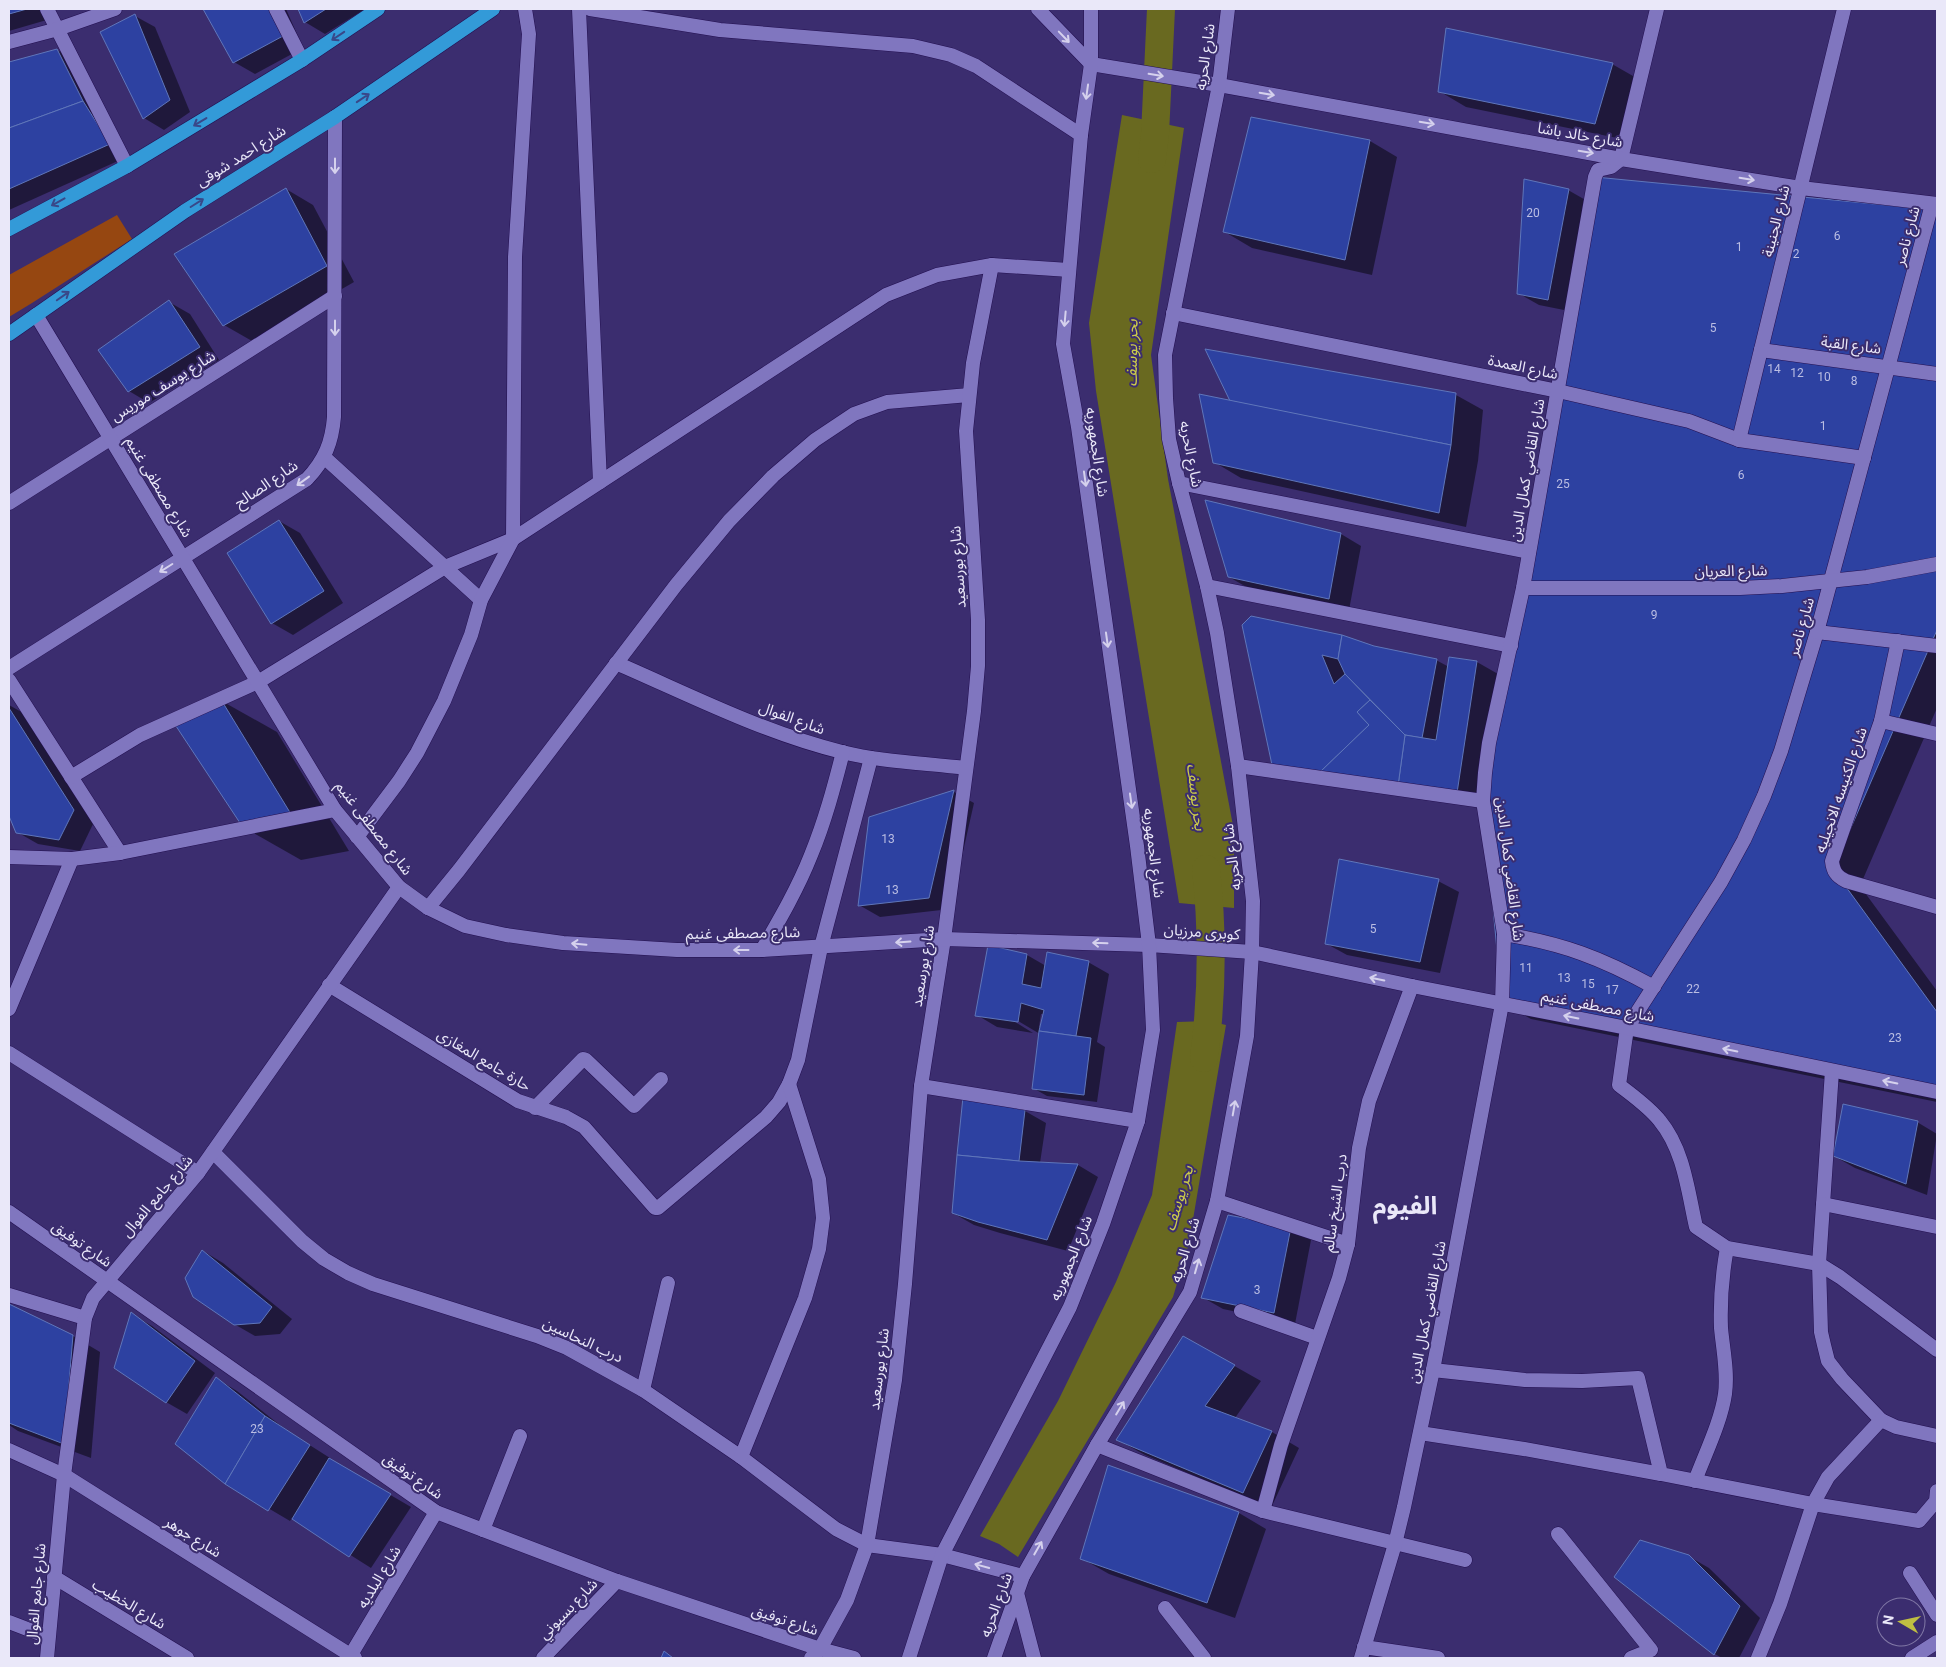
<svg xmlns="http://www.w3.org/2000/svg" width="1946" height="1667" viewBox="0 0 1946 1667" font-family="Roboto,'Noto Sans Arabic',sans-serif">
<rect width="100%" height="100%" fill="#3b2d6f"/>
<polygon fill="#964711" points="117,215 132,239 32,303 9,317 9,275"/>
<g fill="#696920">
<polygon points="1122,115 1184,128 1151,355 1168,479 1234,831 1234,908 1179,903 1096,391 1089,323"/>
<polygon points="1209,1021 1226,1025 1189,1243 1173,1297 1018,1557 999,1544 980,1536 1058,1401 1116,1282 1152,1195 1177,1022"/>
</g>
<g fill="#0007" fill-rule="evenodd">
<polygon points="9,9 54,9 57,17 9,31"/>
<polygon points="205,9 286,9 303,48 255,74 234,62"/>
<polygon points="299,9 365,9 325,34 305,22"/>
<polygon points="135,16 155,27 190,112 164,130 144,118"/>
<polygon points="57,50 78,62 129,156 9,210 9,63"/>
<polygon points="1612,64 1640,80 1622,139 1466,107 1439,91"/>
<polygon points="1252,118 1370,141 1397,157 1372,275 1252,248 1225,232"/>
<polygon points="1596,178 1937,211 1937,708 1860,886 1937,991 1937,1102 1531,1019 1503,1003"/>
<polygon points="286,189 313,205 354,282 252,341 224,325"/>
<polygon points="1568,190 1589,202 1569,311 1539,305 1518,293"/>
<polygon points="169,302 190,314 219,360 149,403 129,391"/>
<polygon points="1456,395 1483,410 1478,461 1466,527 1241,478 1214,462 1233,403"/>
<polygon points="279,521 300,533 343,603 293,635 272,623 228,553"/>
<polygon points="1341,534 1361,546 1349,610 1250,589 1229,577"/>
<polygon points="1243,626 1436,660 1449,667 1450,658 1477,662 1498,674 1477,804 1349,785"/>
<polygon points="220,700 277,732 349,851 301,860 245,828"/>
<polygon points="9,705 25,714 94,822 80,851 38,844 17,832 9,813"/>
<polygon points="954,792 974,803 950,909 880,917 859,905 870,818"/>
<polygon points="1438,881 1459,892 1440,973 1347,955 1327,944"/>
<path d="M 989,946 L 1027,955 L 1046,966 L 1088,962 L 1109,974 L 1097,1042 L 1105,1047 L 1097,1102 L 1047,1096 L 1033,1088 L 1040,1034 L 1013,1018 L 1012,1020 L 1033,1033 L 997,1027 L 977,1015 ZM 1041,1014 L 1044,1014 L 1041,1027 L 1039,1027 Z"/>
<polygon points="964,1099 1025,1111 1046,1123 1040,1163 1078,1165 1098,1177 1068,1251 1000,1233 974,1225 953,1213"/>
<polygon points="1917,1122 1937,1134 1927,1195 1855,1168 1834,1156"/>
<polygon points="1291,1228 1311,1240 1295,1324 1223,1309 1202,1297"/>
<polygon points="203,1251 223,1263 292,1319 280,1334 255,1336 234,1324"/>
<polygon points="9,1305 73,1336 100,1352 91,1458 18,1431 9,1425"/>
<polygon points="131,1314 152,1326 215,1373 187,1414 166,1402"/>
<polygon points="1183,1337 1261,1381 1235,1418 1272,1432 1299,1448 1271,1508 1145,1455 1118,1440"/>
<polygon points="217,1379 237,1391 286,1430 330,1458 329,1459 411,1507 371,1568 292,1518 290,1521 226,1483"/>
<polygon points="1108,1467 1239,1513 1266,1529 1235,1618 1109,1574 1081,1558"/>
<polygon points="1688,1556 1709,1568 1760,1618 1739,1658 1722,1658 1715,1654 1616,1576"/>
</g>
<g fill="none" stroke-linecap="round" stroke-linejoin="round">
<g stroke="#696920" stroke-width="28">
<polyline points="1152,159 1155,134 1161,9"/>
<path d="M 1204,1058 C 1212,996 1213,932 1206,869"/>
</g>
</g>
<g fill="#2d41a1" stroke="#5f76ba">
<polygon points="9,9 27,9 9,14"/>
<polygon points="203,9 271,9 283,36 233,63"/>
<polygon points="298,9 326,9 304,23"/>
<polygon points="135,14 170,100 143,119 100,32"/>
<polygon points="1446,28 1613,63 1595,124 1438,92"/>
<polygon points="57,49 83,101 9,128 9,62"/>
<polygon points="83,101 110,144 9,189 9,128"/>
<polygon points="1251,117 1370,140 1345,260 1223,232"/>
<polygon points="1595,177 1937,210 1937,630 1833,869 1937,1012 1937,1093 1502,1004 1483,801"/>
<polygon points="1524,179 1569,189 1548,300 1517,294"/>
<polygon points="286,188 327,266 223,326 174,254"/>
<polygon points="169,300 200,347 128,392 98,350"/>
<polygon points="1205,349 1456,393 1451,445 1230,401"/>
<polygon points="1199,394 1451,445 1439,513 1213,463"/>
<polygon points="1205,500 1341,533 1329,599 1228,577"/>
<polygon points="279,520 324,591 271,624 227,553"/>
<polygon points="1251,616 1342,635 1338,659 1322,655 1334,684 1345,674 1370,700 1357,712 1369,725 1319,773 1272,765 1242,625"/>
<polygon points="1342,635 1374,646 1437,659 1422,738 1405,735 1345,674 1338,659"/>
<polygon points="1449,657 1477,661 1457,793 1398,786 1405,735 1436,740"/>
<polygon points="220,698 294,819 244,829 172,720"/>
<polygon points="1370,700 1405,735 1398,786 1319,773 1369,725 1357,712"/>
<polygon points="9,708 74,810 59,840 16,833 9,816"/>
<polygon points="954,790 929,898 858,906 869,817"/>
<polygon points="1339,859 1439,879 1420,962 1325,944"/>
<polygon points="988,945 1027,954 1022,984 1041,988 1047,952 1089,961 1076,1036 1039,1031 1044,1010 1021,1003 1018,1022 975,1016"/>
<polygon points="1039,1031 1091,1038 1084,1095 1032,1089"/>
<polygon points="963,1097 1025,1110 1019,1161 957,1155"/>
<polygon points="1843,1104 1918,1121 1906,1184 1833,1156"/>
<polygon points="957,1155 1019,1161 1078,1164 1047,1240 978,1222 952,1213"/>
<polygon points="1228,1215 1291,1227 1274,1313 1201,1298"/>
<polygon points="202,1250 272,1307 260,1323 234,1325 193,1297 185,1278"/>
<polygon points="9,1304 73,1335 64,1444 9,1423"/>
<polygon points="131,1312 195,1361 166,1403 114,1368"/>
<polygon points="1183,1336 1235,1365 1205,1406 1272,1431 1243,1493 1116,1440"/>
<polygon points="216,1377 265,1416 225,1484 175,1444"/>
<polygon points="265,1416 310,1445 268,1511 225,1484"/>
<polygon points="329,1458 391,1494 349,1557 292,1519"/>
<polygon points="1108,1465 1239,1512 1207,1603 1080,1559"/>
<polygon points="1640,1540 1689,1555 1740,1606 1714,1655 1614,1577"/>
<polygon points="664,1651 673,1658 661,1658"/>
</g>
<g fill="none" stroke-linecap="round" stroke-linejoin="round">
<g stroke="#231051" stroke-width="15">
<g id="minor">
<polyline points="47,9 127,166"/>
<polyline points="276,9 302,60"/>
<polyline points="579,9 600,482"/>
<polyline points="590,9 720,30 913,46 951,55 976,66 1081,135"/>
<polyline points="9,42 58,29 115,9"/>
<path d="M 1932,204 L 1817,632 L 1781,751 L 1764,796 L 1744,840 L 1721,882 L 1627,1028 L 1619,1085 C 1633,1096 1649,1107 1660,1121 C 1684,1150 1688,1192 1696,1227 L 1727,1248 L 1819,1264 L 1840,1277 L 1937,1350"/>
<polyline points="1173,313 1558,391 1689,421 1739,440 1864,458"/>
<polyline points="1761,350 1937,374"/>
<polyline points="1739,440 1844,9"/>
<polyline points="324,457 481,600"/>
<polyline points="1179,483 1529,552"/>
<polyline points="9,503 335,296"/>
<polyline points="1207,586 1511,646"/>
<polyline points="1523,588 1740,588 1782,586 1867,577 1937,564"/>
<polyline points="1817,632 1937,646"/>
<path d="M 1898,641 L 1881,721 L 1832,861 C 1833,871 1836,876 1846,881 L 1937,907"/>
<path d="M 616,663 C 690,695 764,733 842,752 C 882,762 925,763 966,768"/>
<path d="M 9,668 L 307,479 C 325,460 332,442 334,417 L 335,117"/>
<polyline points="9,680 120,853"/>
<polyline points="1881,721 1937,734"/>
<polyline points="1238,766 1483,801"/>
<polyline points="71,777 140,735 258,682 445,567 513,539 886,295 937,275 992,265 1069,270"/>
<polyline points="357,837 399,781 417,753 444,701 471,635 481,600 513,539 515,257 529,34 525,9"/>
<polyline points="9,857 72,859 120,853 335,810"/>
<polyline points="428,908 459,870 676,585 729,521 773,476 815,440 854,414 887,402 969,395"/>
<path d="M 1504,934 C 1564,944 1601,958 1654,987"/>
<path d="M 762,950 C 780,919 798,888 811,855 C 825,821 834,787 843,752"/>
<polyline points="329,985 518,1101 566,1117 584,1127 655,1208 658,1208 766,1117 779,1102 789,1084 798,1060 821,947 871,758"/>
<polyline points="9,1009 72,859"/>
<polyline points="9,1053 198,1173"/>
<polyline points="1832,1071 1819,1264 1821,1332 1824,1345 1828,1361 1842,1379 1881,1420 1896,1427 1937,1436"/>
<polyline points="921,1086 1138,1121"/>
<polyline points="535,1108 583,1059 586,1060 634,1106 661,1079"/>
<polyline points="213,1152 302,1241 324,1259 348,1273 373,1284 537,1336 567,1348 643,1390 741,1457 836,1529 867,1545 942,1555"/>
<polyline points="1217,1201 1348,1244"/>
<polyline points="1823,1204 1937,1227"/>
<polyline points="9,1212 436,1512 617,1581 820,1649 854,1658"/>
<polyline points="9,1295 85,1318"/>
<polyline points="1241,1311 1317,1338"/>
<polyline points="1433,1370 1525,1380 1582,1381 1638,1378 1661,1474 1813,1504 1828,1477 1881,1420"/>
<polyline points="643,1390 668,1283"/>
<polyline points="1420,1433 1524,1449 1661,1474"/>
<polyline points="1097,1445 1263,1511 1465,1560"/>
<polyline points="9,1450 64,1475 355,1658"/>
<polyline points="741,1457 805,1298 819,1249 823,1218 819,1179 789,1084"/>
<path d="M 1695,1481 C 1705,1454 1721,1422 1725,1394 C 1728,1372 1723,1350 1721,1328 C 1720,1301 1722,1275 1727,1248"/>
<polyline points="1263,1511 1281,1445 1339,1278 1348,1244 1359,1148 1369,1101 1412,986"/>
<polyline points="483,1530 520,1436"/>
<polyline points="1558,1534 1651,1650 1631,1658"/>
<polyline points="1910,1573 1937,1615"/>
<polyline points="54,1577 187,1658"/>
<polyline points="1017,1593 1034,1658"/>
<polyline points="1165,1608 1204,1658"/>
<polyline points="9,1622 48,1637"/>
<polyline points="1364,1647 1438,1658"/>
<polyline points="47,1658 64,1475 85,1318 93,1298 198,1173 399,887"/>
<polyline points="349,1658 436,1512"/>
<polyline points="543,1658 617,1581"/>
<polyline points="811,1658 820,1649 847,1600 867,1545 895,1380 905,1284 921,1086 944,939 974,711 978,666 978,620 966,431 973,363 992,265"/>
<polyline points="1361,1658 1395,1544 1404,1507 1433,1370 1502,1004 1504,934 1483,801 1485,773 1489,743 1523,588 1595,177 1598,170 1611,167 1621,159 1657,9"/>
<polyline points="1758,1658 1780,1604 1813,1504 1919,1521 1936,1501 1937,1491"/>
<polyline points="1912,1658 1937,1642"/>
</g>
</g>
<g stroke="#231051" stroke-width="15">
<g id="tertiary">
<polyline points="1038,9 1091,64 1219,85 1621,159 1801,188 1937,204"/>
<polyline points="36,315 335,810 399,887 428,908 465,926 506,935 563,943 677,950 762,950 944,939 1149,945 1252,952 1412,986 1627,1028 1937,1092"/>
<polyline points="942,1555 1023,1576"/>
<polyline points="909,1658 942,1555 1070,1307 1103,1224 1138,1121 1153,1030 1149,945 1137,846 1078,427 1063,344 1081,135 1091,64 1091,9"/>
<polyline points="994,1658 1023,1576 1097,1445 1190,1292 1217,1201 1247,1036 1252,952 1253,901 1238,766 1217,633 1207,586 1179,483 1169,439 1166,398 1165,355 1219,85 1228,9"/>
</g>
</g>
<g stroke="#231051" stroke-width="15">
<g id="primary">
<polyline points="9,229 127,166 302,60 378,9"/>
<polyline points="9,334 185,211 335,117 493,9"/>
</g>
</g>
<use href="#minor" stroke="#8076bf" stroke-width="14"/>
<use href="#tertiary" stroke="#8076bf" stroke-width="14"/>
<use href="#primary" stroke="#339ad8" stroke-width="14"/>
</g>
<defs><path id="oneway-shaft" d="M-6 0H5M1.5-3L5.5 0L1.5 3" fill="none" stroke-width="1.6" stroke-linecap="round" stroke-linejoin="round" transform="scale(1.25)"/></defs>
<g stroke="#394889">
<use href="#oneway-shaft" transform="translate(338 36) rotate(146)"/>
<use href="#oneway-shaft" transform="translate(363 98) rotate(-34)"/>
<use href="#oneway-shaft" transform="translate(200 122) rotate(149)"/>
<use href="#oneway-shaft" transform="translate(58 202) rotate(151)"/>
<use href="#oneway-shaft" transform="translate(197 203) rotate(-32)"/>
<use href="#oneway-shaft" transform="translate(63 296) rotate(-35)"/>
</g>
<g stroke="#d5d1ed">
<use href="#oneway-shaft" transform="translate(1064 37) rotate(46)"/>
<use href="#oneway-shaft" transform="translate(1156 75) rotate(9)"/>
<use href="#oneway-shaft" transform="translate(1087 92) rotate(98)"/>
<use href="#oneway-shaft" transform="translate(1267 94) rotate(10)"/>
<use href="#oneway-shaft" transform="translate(1427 123) rotate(10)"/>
<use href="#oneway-shaft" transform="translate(1586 152) rotate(10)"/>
<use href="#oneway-shaft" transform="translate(335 166) rotate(90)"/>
<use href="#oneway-shaft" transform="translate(1747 179) rotate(9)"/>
<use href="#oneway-shaft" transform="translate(1065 319) rotate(95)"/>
<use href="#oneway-shaft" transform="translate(335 328) rotate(90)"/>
<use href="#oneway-shaft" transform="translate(1085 479) rotate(82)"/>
<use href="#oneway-shaft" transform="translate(303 481) rotate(144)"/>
<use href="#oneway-shaft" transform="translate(166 568) rotate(148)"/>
<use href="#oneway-shaft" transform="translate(1107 640) rotate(82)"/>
<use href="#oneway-shaft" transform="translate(1131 801) rotate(82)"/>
<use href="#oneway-shaft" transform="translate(903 942) rotate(176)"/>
<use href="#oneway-shaft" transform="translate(1100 943) rotate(-178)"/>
<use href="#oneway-shaft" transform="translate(579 944) rotate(-175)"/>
<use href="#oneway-shaft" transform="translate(741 950) rotate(180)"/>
<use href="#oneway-shaft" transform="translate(1377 979) rotate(-168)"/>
<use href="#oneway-shaft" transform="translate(1571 1017) rotate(-169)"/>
<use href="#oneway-shaft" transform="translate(1730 1050) rotate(-168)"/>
<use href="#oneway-shaft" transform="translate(1890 1082) rotate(-168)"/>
<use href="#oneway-shaft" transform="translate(1234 1108) rotate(-80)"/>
<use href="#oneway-shaft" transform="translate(1197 1266) rotate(-74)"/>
<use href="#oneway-shaft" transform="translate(1120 1408) rotate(-59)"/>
<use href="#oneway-shaft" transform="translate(1038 1548) rotate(-60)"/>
<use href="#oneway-shaft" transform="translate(982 1566) rotate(-165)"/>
</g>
<g text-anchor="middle" stroke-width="4" stroke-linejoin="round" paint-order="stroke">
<g font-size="12" fill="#bbbee3">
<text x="1533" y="217">20</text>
<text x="1837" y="240">6</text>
<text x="1739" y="251">1</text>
<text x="1796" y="258">2</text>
<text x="1713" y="332">5</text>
<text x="1774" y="373">14</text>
<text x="1797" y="377">12</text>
<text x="1824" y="381">10</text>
<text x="1854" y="385">8</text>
<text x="1823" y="430">1</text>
<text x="1741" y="479">6</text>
<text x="1563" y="488">25</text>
<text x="1654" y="619">9</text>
<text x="888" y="843">13</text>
<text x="892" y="894">13</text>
<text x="1373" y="933">5</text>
<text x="1526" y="972">11</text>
<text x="1564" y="982">13</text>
<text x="1588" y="988">15</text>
<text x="1693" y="993">22</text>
<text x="1612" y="994">17</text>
<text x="1895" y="1042">23</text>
<text x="1257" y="1294">3</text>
<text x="257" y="1433">23</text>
</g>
<g font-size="15" fill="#eae8f9" stroke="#3b2d6f">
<text transform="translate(1205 57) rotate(-82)" y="5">شارع الحريه</text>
<text transform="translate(1580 135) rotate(10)" y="5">شارع خالد باشا</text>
<text transform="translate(241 156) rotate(-32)" y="5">شارع احمد شوقى</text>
<text transform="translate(1776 221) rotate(-76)" y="5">شارع الجنينة</text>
<text transform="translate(1907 236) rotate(-75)" y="5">شارع ناصر</text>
<text transform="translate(1851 345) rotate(7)" y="5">شارع القبة</text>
<text transform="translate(1523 367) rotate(12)" y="5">شارع العمدة</text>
<text transform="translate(163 386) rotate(-32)" y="5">شارع يوسف موريس</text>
<text transform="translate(1097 452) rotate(82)" y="5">شارع الجمهوريه</text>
<text transform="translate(1191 454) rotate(79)" y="5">شارع الحريه</text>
<text transform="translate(1527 470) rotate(-80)" y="5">شارع القاضي كمال الدين</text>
<text transform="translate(266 484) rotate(-34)" y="5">شارع الصالح</text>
<text transform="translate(159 487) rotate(59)" y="5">شارع مصطفى غنيم</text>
<text transform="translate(958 567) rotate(-94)" y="5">شارع بورسعيد</text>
<text transform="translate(1731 571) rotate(-1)" y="5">شارع العريان</text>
<text transform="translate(1801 627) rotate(-74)" y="5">شارع ناصر</text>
<text transform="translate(792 718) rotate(20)" y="5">شارع الفوال</text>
<text transform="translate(1841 790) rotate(-71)" y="5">شارع الكنيسه الانجيليه</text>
<text transform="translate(374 828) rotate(52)" y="5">شارع مصطفى غنيم</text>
<text transform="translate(1154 853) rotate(83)" y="5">شارع الجمهوريه</text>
<text transform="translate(1232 857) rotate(-97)" y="5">شارع الحريه</text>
<text transform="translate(1510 869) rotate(83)" y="5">شارع القاضي كمال الدين</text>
<text transform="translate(1202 932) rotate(4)" y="5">كوبرى مرزيان</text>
<text transform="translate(743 933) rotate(-1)" y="5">شارع مصطفى غنيم</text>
<text transform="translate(923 966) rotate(-81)" y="5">شارع بورسعيد</text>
<text transform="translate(1598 1006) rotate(11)" y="5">شارع مصطفى غنيم</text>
<text transform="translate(484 1060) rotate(31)" y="5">حارة جامع المغازى</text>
<text transform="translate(157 1196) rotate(-50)" y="5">شارع جامع الفوال</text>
<text transform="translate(1335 1203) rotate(-82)" y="5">درب الشيخ سالم</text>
<text transform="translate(82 1244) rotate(35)" y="5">شارع توفيق</text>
<text transform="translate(1185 1250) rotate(-73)" y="5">شارع الحريه</text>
<text transform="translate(1071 1258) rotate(-68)" y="5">شارع الجمهوريه</text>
<text transform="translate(1427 1312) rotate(-79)" y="5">شارع القاضي كمال الدين</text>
<text transform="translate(583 1340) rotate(25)" y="5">درب النحاسين</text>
<text transform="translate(879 1369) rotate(-83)" y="5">شارع بورسعيد</text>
<text transform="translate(413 1476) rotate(35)" y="5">شارع توفيق</text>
<text transform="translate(193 1537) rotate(32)" y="5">شارع جوهر</text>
<text transform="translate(379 1577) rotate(-59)" y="5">شارع البلديه</text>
<text transform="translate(36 1594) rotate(-85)" y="5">شارع جامع الفوال</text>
<text transform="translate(129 1604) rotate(31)" y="5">شارع الخطيب</text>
<text transform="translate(996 1605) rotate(-70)" y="5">شارع الحريه</text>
<text transform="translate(568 1609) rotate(-46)" y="5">شارع بسيوني</text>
<text transform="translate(785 1620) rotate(18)" y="5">شارع توفيق</text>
</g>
<g font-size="16" font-style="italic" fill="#cccc4a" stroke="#3b2d6f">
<text transform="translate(1131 353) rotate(-89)" y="6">بحر يوسف</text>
<text transform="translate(1197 797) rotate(83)" y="6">بحر يوسف</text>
<text transform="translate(1178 1198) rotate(-73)" y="6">بحر يوسف</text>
</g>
<g font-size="25" font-weight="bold" fill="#eae8f9" stroke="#3b2d6f">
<text x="1405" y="1214">الفيوم</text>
</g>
</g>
<rect width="1946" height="1667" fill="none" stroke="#eae8f9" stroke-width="20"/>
<g transform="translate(1901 1622) rotate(279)"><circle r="24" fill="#3b2d6f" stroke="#8178a6"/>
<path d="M0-4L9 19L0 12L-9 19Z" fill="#bfbe42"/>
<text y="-8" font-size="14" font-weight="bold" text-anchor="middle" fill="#eae8f9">N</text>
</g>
</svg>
